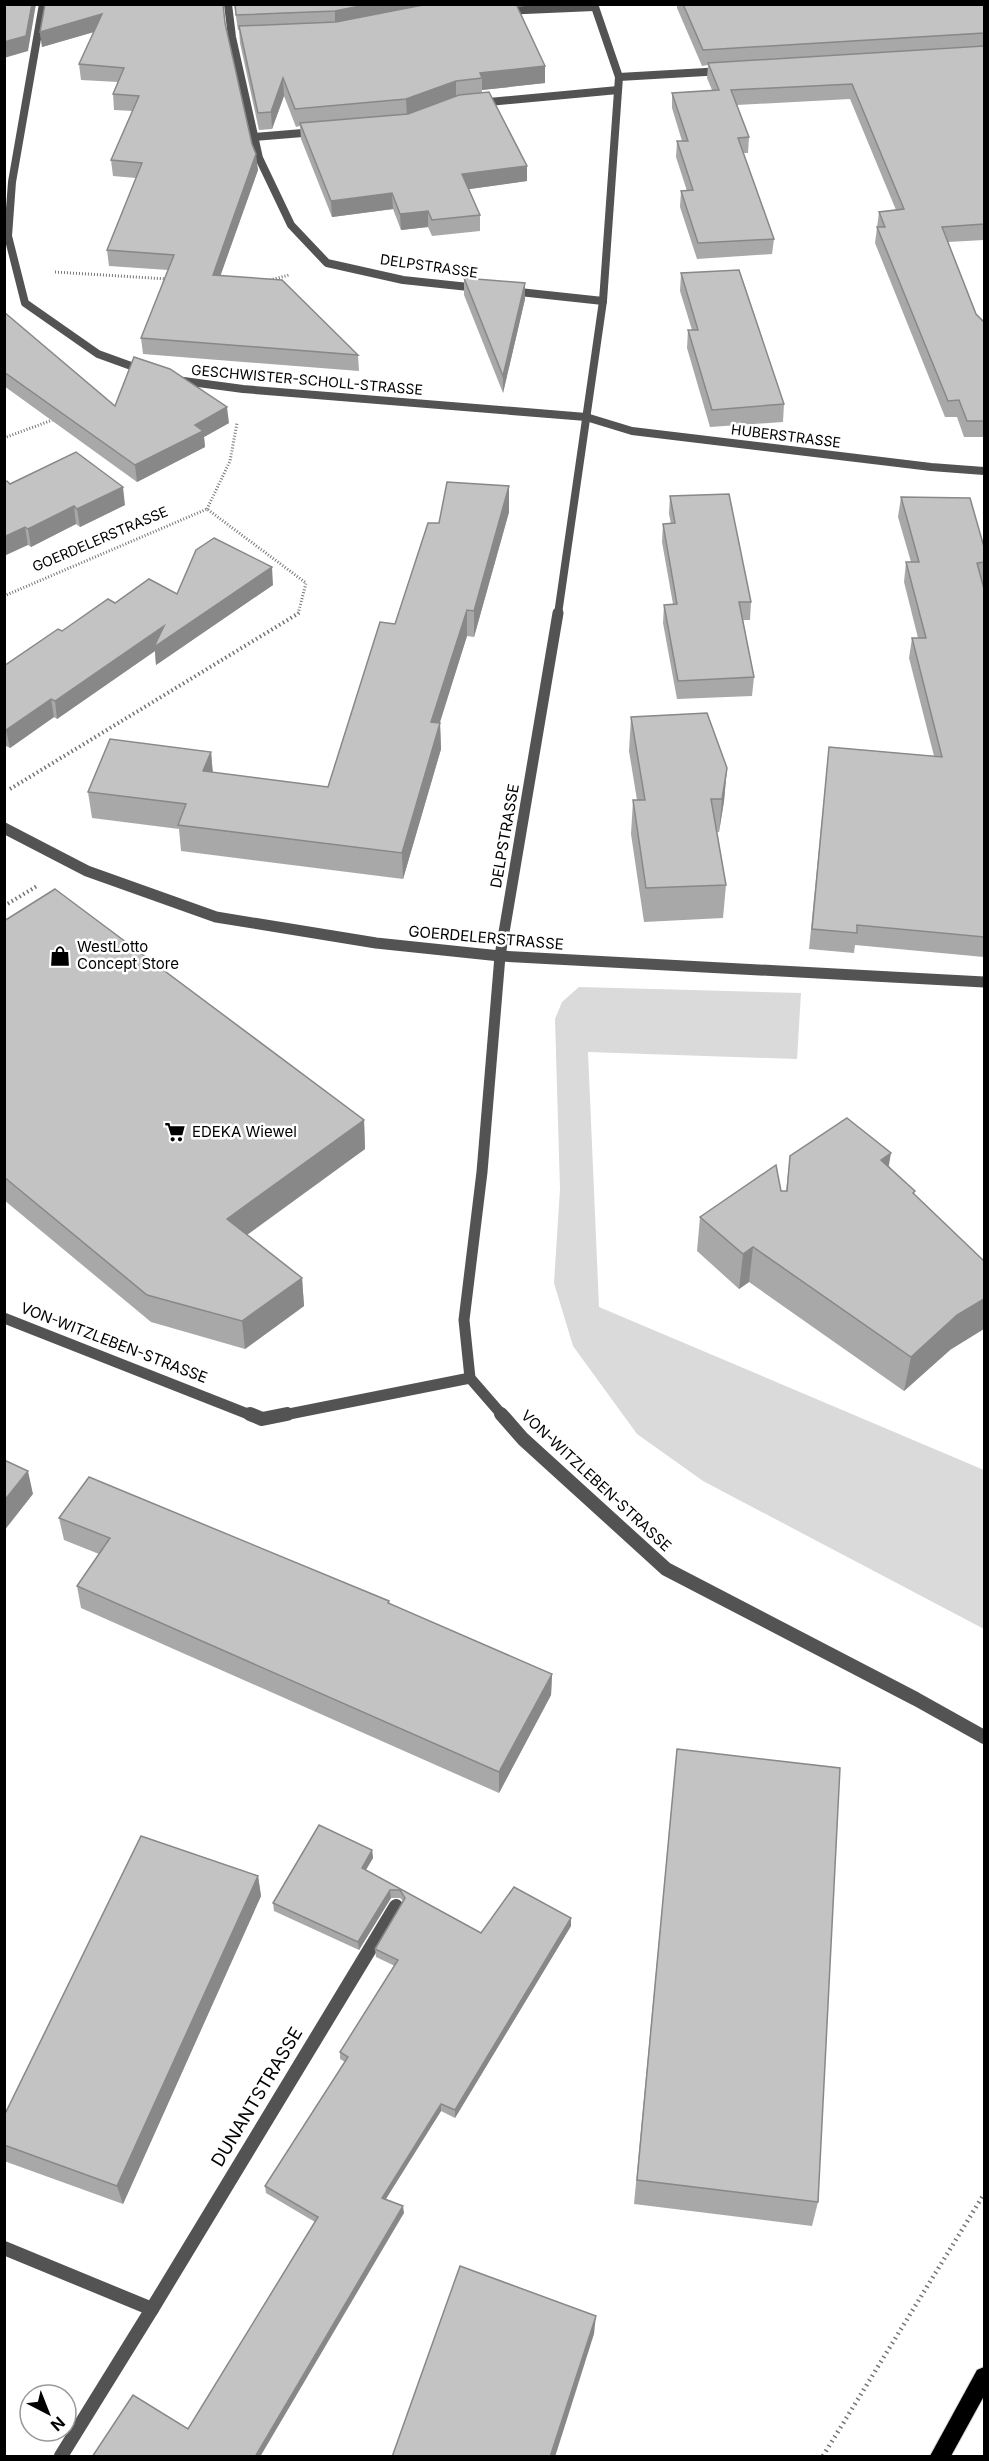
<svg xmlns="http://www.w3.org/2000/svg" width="989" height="2461" viewBox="0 0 989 2461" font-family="Inter,sans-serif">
<rect width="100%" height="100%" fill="#fff"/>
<polygon fill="#dadada" points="579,987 801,993 797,1059 588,1052 599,1307 984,1470 984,1629 703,1481 637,1434 573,1346 554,1283 560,1189 555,1019 562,1002"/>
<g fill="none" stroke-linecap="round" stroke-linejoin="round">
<g stroke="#dbdbdb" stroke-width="2">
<polygon id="primary" points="984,2367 984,2396 951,2456 930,2456 977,2370"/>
</g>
<g stroke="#757575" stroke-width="3" stroke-dasharray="1 2" stroke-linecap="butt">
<polyline points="55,272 167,279"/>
<polyline points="270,280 289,275"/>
<polyline points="4,438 55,419"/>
<polyline points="207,509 230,461 237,423"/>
<polyline points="4,596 207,509 306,583 298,614"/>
</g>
<g stroke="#757575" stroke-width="4" stroke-dasharray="1.5 3" stroke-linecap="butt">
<polyline points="10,789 299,613"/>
<polyline points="4,906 37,886"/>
</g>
<polyline stroke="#757575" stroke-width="4.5" stroke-dasharray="1.5 4" stroke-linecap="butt" points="823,2456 984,2194"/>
<g stroke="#535353" stroke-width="8">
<polyline points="43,4 12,182 8,236 25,303 98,354 145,371"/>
<polyline points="228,4 232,37 259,158 291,225 327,263 403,280 478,288"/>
<polyline points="503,11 594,7"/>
<polyline points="619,77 723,71"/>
<polyline points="478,103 618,90"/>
<polyline points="254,137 315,132"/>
<polyline points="510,291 603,301"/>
<polyline points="176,380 243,389 586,417 632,431 931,467 984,471"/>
<polyline points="558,614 603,301 619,77 594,4"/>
</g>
<g stroke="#535353" stroke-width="11">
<polyline points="4,828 87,871 216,917 376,943 500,956 984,982"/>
<polyline points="4,1318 253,1416"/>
<polyline points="470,1378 464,1320 482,1172 500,956 558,613"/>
<polyline points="279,1416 470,1378 503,1416"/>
</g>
<g stroke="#535353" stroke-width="14">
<polyline points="250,1414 262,1419 287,1414"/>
<polyline points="501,1414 523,1439 666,1569 916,1699 984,1737"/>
<polyline points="4,2248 152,2309 396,1906"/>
<polyline points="61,2456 152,2309"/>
</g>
<use href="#primary" fill="#000" fill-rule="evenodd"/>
</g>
<g fill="#a8a8a8">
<polygon points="234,4 516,4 545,83 482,90 482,93 527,166 527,181 469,189 480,215 480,231 432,236 428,227 401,230 393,209 332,217 301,139 300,126 296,127 284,96 272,129 259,130 240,43 239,30 238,30"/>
<polygon points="677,4 984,4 984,240 948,242 976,314 984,322 984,437 964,437 957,417 945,417 875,243 879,212 896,210 850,99 737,105 749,137 748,153 743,153 774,239 772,254 697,259 680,207 681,191 687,191 676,157 677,141 682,141 672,108 672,93 712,90 707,78 708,65 702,66 677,8"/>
<polygon points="225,23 258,170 220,276 358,355 359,371 143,354 141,338 168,270 109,266 107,250 136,178 113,176 111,160 133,111 114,110 113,94 118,82 81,80 79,64 94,32 42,47 40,32"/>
<polygon points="681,273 784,404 783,422 710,427 687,348 688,330 692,330 680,291"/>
<polygon points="464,278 525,299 503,393 464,295"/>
<polygon points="4,312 115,406 229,423 204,437 205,447 137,482 4,386"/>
<polygon points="10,484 125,505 80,527 76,524 31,547 28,545"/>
<polygon points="670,496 751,602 750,620 743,620 754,677 752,696 677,699 663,623 664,605 673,604 662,542 663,524 671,524 669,514"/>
<polygon points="901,497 984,547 984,582 982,582 984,589 984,957 855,945 854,953 809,949 829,747 934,756 909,658 912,638 918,638 904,582 906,562 911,562 898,517"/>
<polygon points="509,512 474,637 467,636 439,723 440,723 441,749 403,879 181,851 179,829 92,818 88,792 211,752 213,773 328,787 395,624 439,523"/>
<polygon points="273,585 156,665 155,651 57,719 54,717 10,748 4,745 4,666 62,631 115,603 177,594"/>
<polygon points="631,717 727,768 724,801 719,832 717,832 726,885 723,918 644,922 631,834 633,800 637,800 629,751"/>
<polygon points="4,921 364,1120 365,1149 247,1235 302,1278 304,1306 245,1349 151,1322 4,1200"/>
<polygon points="790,1156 889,1166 914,1194 950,1350 904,1391 749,1282 739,1289 697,1251 700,1217 781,1191 786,1191"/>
<polygon points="59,1518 389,1601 390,1604 552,1674 551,1695 499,1793 81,1608 77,1586 99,1554 64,1540"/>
<polygon points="677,1749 818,2202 812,2226 634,2204"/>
<polygon points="372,1850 373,1858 366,1870 481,1933 571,1926 455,2118 441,2111 386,2199 404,2213 188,2429 315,2222 266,2193 265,2186 345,2062 340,2059 340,2052 395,1966 376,1957 375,1949 403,1901 400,1898 391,1898 359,1950 274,1911 273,1903"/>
<polygon points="258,1876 261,1896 123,2204 4,2161 4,2116"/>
</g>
<g fill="#888">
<polygon points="32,4 36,4 28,51 4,58 4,42"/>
<polygon points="370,4 437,4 335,27 335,11"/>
<polygon points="102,14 104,29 42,47 40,32"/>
<polygon points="545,66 545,83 482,90 482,78 480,73"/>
<polygon points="283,78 284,96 272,129 271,112"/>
<polygon points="456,81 456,98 407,117 406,99"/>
<polygon points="256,154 258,170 215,291 213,275"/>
<polygon points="527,166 527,181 463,190 462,174"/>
<polygon points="392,193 393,209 332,217 331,201"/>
<polygon points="428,211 428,227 401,230 400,214"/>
<polygon points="525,283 525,299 503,393 503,376"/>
<polygon points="227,407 229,423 204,437 205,447 137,482 135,465 195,425"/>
<polygon points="509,486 509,512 474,637 474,611"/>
<polygon points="123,487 125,505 80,527 77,509"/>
<polygon points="74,506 76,524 31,547 28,529"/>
<polygon points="25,527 28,545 4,556 4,537"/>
<polygon points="272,567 273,585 156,665 155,651 57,719 55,701 164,626"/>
<polygon points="467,610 467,636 432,748 431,722"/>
<polygon points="51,699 54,717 10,748 6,730"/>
<polygon points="440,723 441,749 403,879 402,853"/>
<polygon points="211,752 213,778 203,771"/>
<polygon points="727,768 724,801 719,832 722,799"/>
<polygon points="364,1120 365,1149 230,1247 227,1219"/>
<polygon points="891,1153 885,1188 881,1160"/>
<polygon points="753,1247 749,1282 739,1289 743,1254"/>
<polygon points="302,1278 304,1306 245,1349 242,1321"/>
<polygon points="984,1299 984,1329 950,1350 904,1391 911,1357 957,1315"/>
<polygon points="28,1471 33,1494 4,1531 4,1501"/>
<polygon points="552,1674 551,1695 499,1793 499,1772"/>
<polygon points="372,1850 373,1858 362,1876 362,1868"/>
<polygon points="258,1876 261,1896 123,2204 117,2186"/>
<polygon points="390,1890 391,1898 359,1950 358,1942"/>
<polygon points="571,1918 571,1926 455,2118 455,2110"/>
<polygon points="441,2104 441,2111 382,2205 382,2198"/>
<polygon points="403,2206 404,2213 260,2457 255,2457"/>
<polygon points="596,2316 594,2334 555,2457 550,2457"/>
</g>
<g fill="#c3c3c3" stroke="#888" stroke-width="1.5">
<polygon points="4,4 32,4 26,36 4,42"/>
<polygon points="45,4 223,4 225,23 252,144 256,154 213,275 282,280 358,355 141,338 174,255 107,250 142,163 111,160 139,96 113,94 124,68 79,64 102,14 40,32"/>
<polygon points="235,4 370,4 335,11 236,15"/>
<polygon points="428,4 516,4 545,66 480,73 482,78 456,81 406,99 295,109 283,78 271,112 258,113 239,26 336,22"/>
<polygon points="683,4 984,4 984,33 703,50"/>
<polygon points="984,46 984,224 942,227 976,314 984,322 984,421 967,421 959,400 948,401 877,227 885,227 879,212 904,209 852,84 731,90 749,137 738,138 774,239 698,243 681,191 693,190 677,141 688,141 672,93 719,90 708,63"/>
<polygon points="489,92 527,166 462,174 480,215 432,220 428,211 400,214 392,193 331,201 300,123 408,114 459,95"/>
<polygon points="739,270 784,404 712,410 688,330 698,330 681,273"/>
<polygon points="464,278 525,283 503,376"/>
<polygon points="4,312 115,406 134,357 170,369 227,407 195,425 203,431 135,465 4,372"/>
<polygon points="76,452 123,487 77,509 74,506 28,529 25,527 4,537 4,482 7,481 10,484"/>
<polygon points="447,482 509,486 474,611 467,610 431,722 440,723 402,853 178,825 186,804 88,792 110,739 211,752 203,771 328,787 380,622 395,624 428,523 439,523"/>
<polygon points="729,494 751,602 739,602 754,677 678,681 664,605 677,604 663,524 675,523 670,496"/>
<polygon points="901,497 970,498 984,547 984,562 977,563 984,589 984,937 857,925 857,933 812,929 829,747 942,757 912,638 926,638 906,562 919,562"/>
<polygon points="214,538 272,567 154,647 164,626 55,701 51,699 6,730 4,729 4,666 58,629 62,631 108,599 115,603 149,579 177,594 196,550"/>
<polygon points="707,713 727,768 722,799 711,799 726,885 646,888 633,800 645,800 631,717"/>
<polygon points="55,889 364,1120 227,1219 302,1278 242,1321 147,1295 4,1177 4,921"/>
<polygon points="847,1118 891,1153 881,1160 915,1191 913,1193 984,1261 984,1299 957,1315 911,1357 753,1247 743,1254 700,1217 776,1165 781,1191 787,1191 790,1156"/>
<polygon points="4,1460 28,1471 4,1501"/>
<polygon points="89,1477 389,1601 388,1603 552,1674 499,1772 77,1586 110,1538 59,1518"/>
<polygon points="677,1749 840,1768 818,2202 637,2180"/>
<polygon points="319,1825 372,1850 362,1868 481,1933 514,1887 571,1918 455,2110 441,2104 382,2198 403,2206 255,2457 92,2457 133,2395 188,2429 318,2217 265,2186 348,2057 340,2052 398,1960 375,1949 405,1898 400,1890 390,1890 358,1942 273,1903"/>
<polygon points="141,1836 258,1876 117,2186 4,2145 4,2116"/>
<polygon points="460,2266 596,2316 550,2457 392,2457"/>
</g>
<defs>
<g id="shop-bare" transform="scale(1.62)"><path d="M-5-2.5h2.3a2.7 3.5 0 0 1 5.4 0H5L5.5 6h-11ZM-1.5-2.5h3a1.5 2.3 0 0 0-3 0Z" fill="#000" stroke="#fff" stroke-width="2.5" paint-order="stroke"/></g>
<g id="supermarket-bare" transform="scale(1.62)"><path d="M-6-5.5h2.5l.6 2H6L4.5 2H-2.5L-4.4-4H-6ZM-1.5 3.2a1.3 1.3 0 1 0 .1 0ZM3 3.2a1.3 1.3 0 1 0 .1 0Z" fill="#000" stroke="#fff" stroke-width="2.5" paint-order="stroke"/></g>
</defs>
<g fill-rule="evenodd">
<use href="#shop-bare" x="60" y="956"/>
<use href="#supermarket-bare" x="175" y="1132"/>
</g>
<g text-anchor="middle" stroke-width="5" stroke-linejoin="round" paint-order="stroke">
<g font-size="14" fill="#000" stroke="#fff">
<text transform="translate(429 266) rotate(8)" y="5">DELPSTRASSE</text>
<text transform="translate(307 380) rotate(5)" y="5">GESCHWISTER-SCHOLL-STRASSE</text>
<text transform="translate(786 436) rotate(7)" y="5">HUBERSTRASSE</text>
<text transform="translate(100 539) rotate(-23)" y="5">GOERDELERSTRASSE</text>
</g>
<g font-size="15" fill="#000" stroke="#fff">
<text transform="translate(505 836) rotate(-80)" y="5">DELPSTRASSE</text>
<text transform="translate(486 938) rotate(5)" y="5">GOERDELERSTRASSE</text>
<text transform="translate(114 1343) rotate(21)" y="5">VON-WITZLEBEN-STRASSE</text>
<text transform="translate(596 1481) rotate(43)" y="5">VON-WITZLEBEN-STRASSE</text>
</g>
<g font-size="15" fill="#000" stroke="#fff" text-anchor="start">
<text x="77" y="952">WestLotto<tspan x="77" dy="17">Concept Store</tspan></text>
<text x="192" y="1137">EDEKA Wiewel</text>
</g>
<g font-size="18" fill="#000" stroke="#fff">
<text transform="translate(257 2097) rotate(-59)" y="6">DUNANTSTRASSE</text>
</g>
</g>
<rect width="989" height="2461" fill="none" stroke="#000000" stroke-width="12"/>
<g transform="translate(48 2413) rotate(138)"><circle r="28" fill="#ffffff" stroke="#999999" stroke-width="1.5"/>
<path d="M0-4.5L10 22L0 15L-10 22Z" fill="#000000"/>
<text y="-9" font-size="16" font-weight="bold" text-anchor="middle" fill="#000000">N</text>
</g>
</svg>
